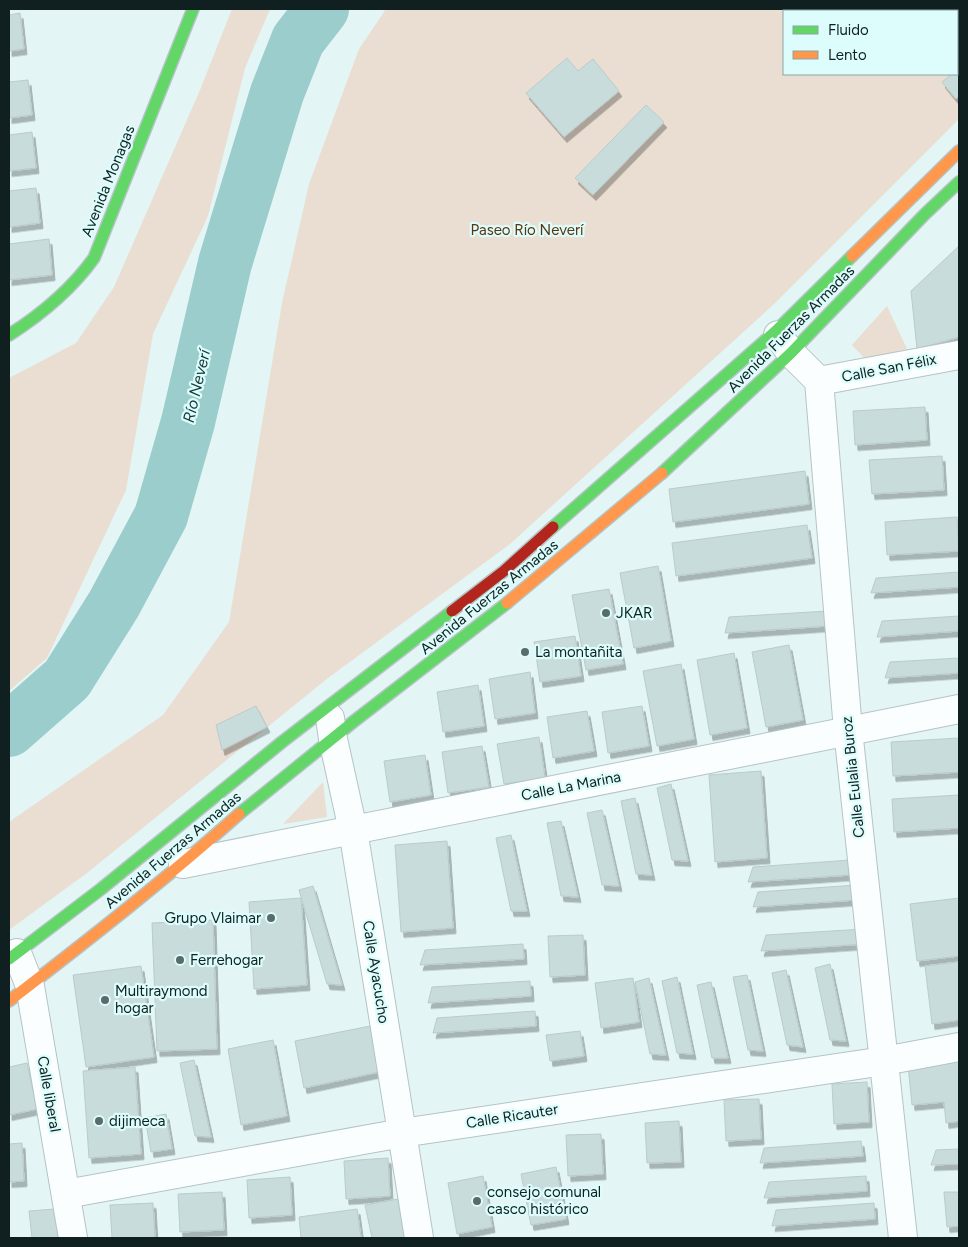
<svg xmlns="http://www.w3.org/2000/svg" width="968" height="1247" viewBox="0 0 968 1247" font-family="Figtree,sans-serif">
<defs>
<filter id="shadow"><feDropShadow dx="3" dy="5.5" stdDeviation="0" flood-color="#0004"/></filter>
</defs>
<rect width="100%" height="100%" fill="#e4f5f5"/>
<g fill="#e9ded1" fill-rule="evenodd">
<polygon points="232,9 270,9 245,68 208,216 153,334 126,490 47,658 9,691 9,378 76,343 114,287 200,90"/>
<path d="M 386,9 L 959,9 L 959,119 L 772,306 L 510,544 L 328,678 L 87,873 L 9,930 L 9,822 L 163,715 L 229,622 L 282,303 L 309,184 L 359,49 ZM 784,11 L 957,11 L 957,74 L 784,74 Z"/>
<polygon points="887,306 907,349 867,361 852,345"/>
<polygon points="323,782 327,817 283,824"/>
</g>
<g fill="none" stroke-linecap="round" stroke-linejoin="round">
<polyline stroke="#9acdcc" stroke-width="54" points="9,730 67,679 114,604 161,516 188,422 225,263 277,93 298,40 322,9"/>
</g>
<g fill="#c7dcdb" stroke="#bbcbcb" filter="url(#shadow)">
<polygon points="20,13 24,49 9,51 9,15"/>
<polygon points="567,58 578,71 593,59 619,91 564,137 526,93"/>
<polygon points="957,70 959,72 959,96 956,99 942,82 952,74 957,74"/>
<polygon points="28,80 32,115 9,118 9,82"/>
<polygon points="646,105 664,122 593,195 575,178"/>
<polygon points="32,132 36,168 9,171 9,135"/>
<polygon points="36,188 40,223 9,227 9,191"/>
<polygon points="49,239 52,275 9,280 9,244"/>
<polygon points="959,246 959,337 917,349 911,291"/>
<polygon points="925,407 927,440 855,445 853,411"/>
<polygon points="942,456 944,490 872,494 869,460"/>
<polygon points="805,471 809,504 673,522 669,489"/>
<polygon points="957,517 959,551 887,555 885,522"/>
<polygon points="807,525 812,558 676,576 672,543"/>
<polygon points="658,566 671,641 634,648 620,573"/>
<polygon points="959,572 959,587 871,593 876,578"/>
<polygon points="609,589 623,664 586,670 572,595"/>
<polygon points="827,611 828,626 725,633 729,617"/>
<polygon points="959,616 959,631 877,637 882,621"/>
<polygon points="575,636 581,676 540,682 534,642"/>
<polygon points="789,645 803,720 766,727 752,652"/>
<polygon points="734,653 747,728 710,735 697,660"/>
<polygon points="959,658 959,673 885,678 890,662"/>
<polygon points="681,664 694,739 657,746 643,671"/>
<polygon points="530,672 535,713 495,719 489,679"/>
<polygon points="478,685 484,726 443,732 437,692"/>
<polygon points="256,706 267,727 222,750 216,725"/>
<polygon points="642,706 649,746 608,753 602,712"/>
<polygon points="587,711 594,751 553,758 547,717"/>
<polygon points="539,737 545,778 504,784 497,744"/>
<polygon points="959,738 959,772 893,776 891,742"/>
<polygon points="482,746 489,787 448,793 442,752"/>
<polygon points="425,755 431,795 390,802 384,761"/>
<polygon points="761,771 767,858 715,862 709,775"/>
<polygon points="671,784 688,861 672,860 657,788"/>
<polygon points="959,795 959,828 894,832 892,799"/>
<polygon points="635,798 652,875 636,874 621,801"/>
<polygon points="602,810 619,886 602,885 587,813"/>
<polygon points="561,821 578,897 561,896 547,823"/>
<polygon points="511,835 527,911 511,911 496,838"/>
<polygon points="447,841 453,928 401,932 395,845"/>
<polygon points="850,860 851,875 748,882 753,867"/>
<polygon points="856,885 856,900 753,907 758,892"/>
<polygon points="313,886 342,985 327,984 299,890"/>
<polygon points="301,898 307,985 254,989 249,902"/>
<polygon points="959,898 959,956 917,961 910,904"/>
<polygon points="213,920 217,1049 157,1051 152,923"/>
<polygon points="864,929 864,944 761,951 766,935"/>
<polygon points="583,935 585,975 550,977 548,936"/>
<polygon points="523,944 524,959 420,965 425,950"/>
<polygon points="959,962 959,1020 932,1024 925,966"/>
<polygon points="830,964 846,1041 830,1040 815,968"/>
<polygon points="141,966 154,1057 86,1067 73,975"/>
<polygon points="786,970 803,1047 787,1045 772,973"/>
<polygon points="747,975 763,1051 748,1050 733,977"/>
<polygon points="677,977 693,1054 677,1053 662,981"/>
<polygon points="633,978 639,1022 601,1028 595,983"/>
<polygon points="649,978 666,1055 650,1054 635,982"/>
<polygon points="530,981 531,996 428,1003 432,987"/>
<polygon points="711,982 728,1058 712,1058 697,985"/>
<polygon points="535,1011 536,1026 433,1033 437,1018"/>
<polygon points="370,1026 379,1072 304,1088 295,1041"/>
<polygon points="580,1031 584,1056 550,1061 546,1035"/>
<polygon points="273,1040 287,1116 241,1125 228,1049"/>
<polygon points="194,1060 211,1137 195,1136 180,1063"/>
<polygon points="959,1060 959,1121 946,1123 944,1102 912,1105 908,1065"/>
<polygon points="27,1063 37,1109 9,1115 9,1067"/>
<polygon points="135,1067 141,1154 89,1158 83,1071"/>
<polygon points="867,1082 869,1122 834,1124 832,1084"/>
<polygon points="759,1099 761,1139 726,1141 724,1100"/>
<polygon points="166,1114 172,1149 151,1152 145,1118"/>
<polygon points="679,1121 681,1162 647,1163 645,1123"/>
<polygon points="601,1134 603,1174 568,1176 566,1135"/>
<polygon points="861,1141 863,1156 760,1163 764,1148"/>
<polygon points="22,1143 24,1181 9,1182 9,1144"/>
<polygon points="959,1149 959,1164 931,1165 936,1150"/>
<polygon points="388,1158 390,1196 346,1199 344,1161"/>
<polygon points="556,1167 566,1219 531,1225 521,1174"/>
<polygon points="483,1176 492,1227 457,1234 448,1183"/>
<polygon points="866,1176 867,1191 764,1198 769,1182"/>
<polygon points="290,1177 292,1215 249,1218 247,1180"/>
<polygon points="222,1192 224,1230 180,1232 178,1194"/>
<polygon points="944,1192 959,1192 959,1226 947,1227"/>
<polygon points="398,1199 406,1238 372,1238 365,1205"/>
<polygon points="153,1203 155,1238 112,1238 110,1205"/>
<polygon points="874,1203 875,1219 772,1226 776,1210"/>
<polygon points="67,1208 70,1238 32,1238 29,1211"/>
<polygon points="357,1209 361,1238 301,1238 299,1217"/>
</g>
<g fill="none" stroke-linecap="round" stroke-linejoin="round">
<g stroke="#b4c4c4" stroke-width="30">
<g id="street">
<polyline points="778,335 791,353 819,381 848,730 903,1238"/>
<polyline points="819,381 959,355"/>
<polyline points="330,718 333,739 353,830 419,1238"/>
<polyline points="183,864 959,709"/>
<polyline points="17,953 30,986 73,1238"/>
<polyline points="66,1194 402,1133 884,1061 959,1047"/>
</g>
</g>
<g stroke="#b4c4c4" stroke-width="14">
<g id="fast">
<path d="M 9,335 C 42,314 71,290 94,258 L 193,9"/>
<polyline points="662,473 791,353 925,214 959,182"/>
<polyline points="553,527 776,331 852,256"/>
<polyline points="239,814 353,722 507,603"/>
<polyline points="9,959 101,889 282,742 452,611"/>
</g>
</g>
<g stroke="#b4c4c4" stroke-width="14">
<g id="slow">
<polyline points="852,256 959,151"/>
<polyline points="507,603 662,473"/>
<path d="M 9,1001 C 87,941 165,880 239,814"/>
</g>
</g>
<g stroke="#b4c4c4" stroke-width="14">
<polyline id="jam" points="452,611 504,571 553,527"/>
</g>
<use href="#street" stroke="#fbfefe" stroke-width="28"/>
<use href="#fast" stroke="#63d668" stroke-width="11"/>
<use href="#slow" stroke="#ff974d" stroke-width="11"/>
<use href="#jam" stroke="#b3261e" stroke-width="11"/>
</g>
<g fill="#5a6b6b" stroke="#dcfdfc" stroke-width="2">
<circle cx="606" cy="613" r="5"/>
<circle cx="525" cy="652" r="5"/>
<circle cx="271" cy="918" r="5"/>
<circle cx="180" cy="960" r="5"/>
<circle cx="105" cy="1000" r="5"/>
<circle cx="99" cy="1121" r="5"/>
<circle cx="477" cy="1201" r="5"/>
</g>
<g text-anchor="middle" stroke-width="4.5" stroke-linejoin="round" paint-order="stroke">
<g font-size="15" fill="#102020" stroke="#dcfdfc">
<text transform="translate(108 181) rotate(-68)" y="5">Avenida Monagas</text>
<text transform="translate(791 329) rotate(-45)" y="5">Avenida Fuerzas Armadas</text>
<text transform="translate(889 368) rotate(-11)" y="5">Calle San Félix</text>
<text transform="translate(489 597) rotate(-39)" y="5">Avenida Fuerzas Armadas</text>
<text transform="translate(853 777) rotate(-96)" y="5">Calle Eulalia Buroz</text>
<text transform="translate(571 786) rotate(-11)" y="5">Calle La Marina</text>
<text transform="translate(173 850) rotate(-40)" y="5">Avenida Fuerzas Armadas</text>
<text transform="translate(376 972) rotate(81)" y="5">Calle Ayacucho</text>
<text transform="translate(49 1094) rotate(80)" y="5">Calle liberal</text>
<text transform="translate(512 1116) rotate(-9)" y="5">Calle Ricauter</text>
</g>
<g font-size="15" fill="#5d3310" stroke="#dcfdfc">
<text x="527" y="235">Paseo Río Neverí</text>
</g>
<g font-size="15" fill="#102020" stroke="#dcfdfc" text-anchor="start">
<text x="616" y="618">JKAR</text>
<text x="535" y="657">La montañita</text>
<text x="261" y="923" text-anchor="end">Grupo Vlaimar</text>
<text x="190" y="965">Ferrehogar</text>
<text x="115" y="996">Multiraymond<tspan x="115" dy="17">hogar</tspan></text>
<text x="109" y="1126">dijimeca</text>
<text x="487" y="1197">consejo comunal<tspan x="487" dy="17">casco histórico</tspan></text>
</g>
<g font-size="16" font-style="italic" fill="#153635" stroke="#dcfdfc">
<text transform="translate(196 386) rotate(-77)" y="6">Río Neverí</text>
</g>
</g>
<rect width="968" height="1247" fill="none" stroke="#102020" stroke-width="20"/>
<rect x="783" y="10" width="175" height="65" fill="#dcfdfc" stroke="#8aa5a4"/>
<rect x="793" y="26" width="25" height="8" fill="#63d668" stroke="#8aa5a4"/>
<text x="828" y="35" font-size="15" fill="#102020">Fluido</text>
<rect x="793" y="51" width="25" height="8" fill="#ff974d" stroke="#8aa5a4"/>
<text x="828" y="60" font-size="15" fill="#102020">Lento</text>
</svg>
